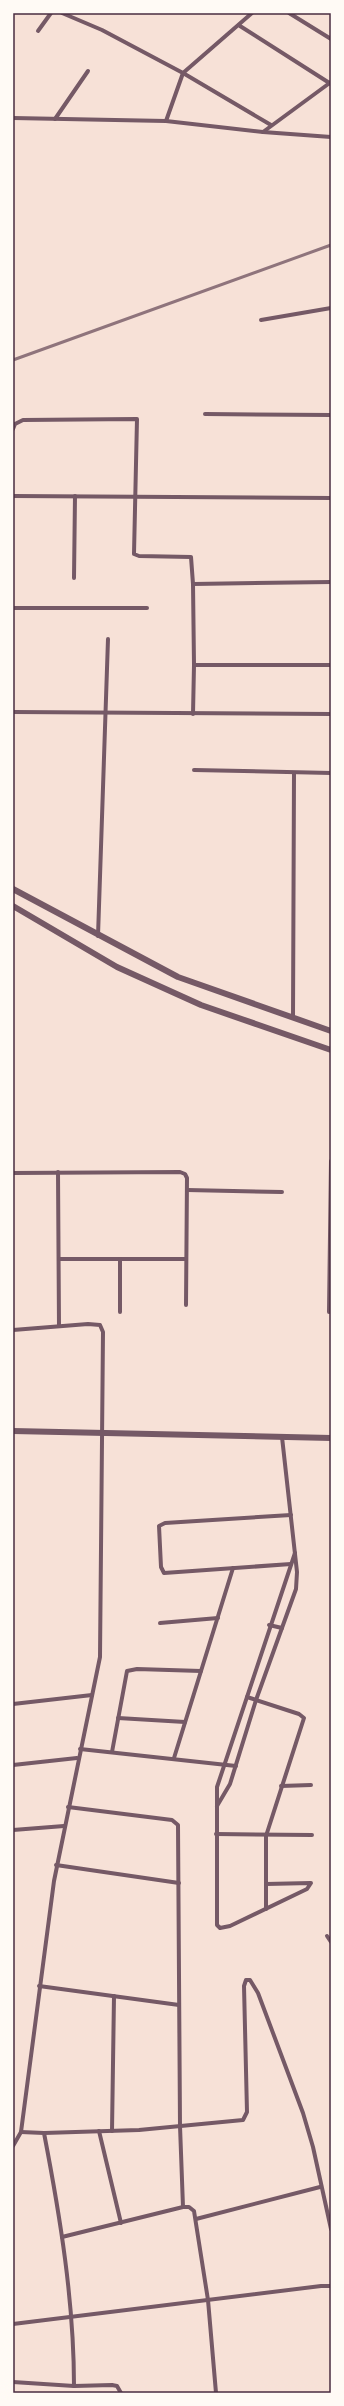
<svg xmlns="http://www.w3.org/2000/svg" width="344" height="2406" viewBox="0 0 344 2406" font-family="'Libre Baskerville',serif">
<rect width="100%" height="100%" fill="#f7e1d7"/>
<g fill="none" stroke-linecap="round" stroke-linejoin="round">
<g stroke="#755966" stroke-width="4">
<polyline points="62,13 102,30 183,73 252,13"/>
<polyline points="289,13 331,39"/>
<polyline points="240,26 331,84"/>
<polyline points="38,31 51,13"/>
<polyline points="13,118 166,121 263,132 331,82"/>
<polyline points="55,119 88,71"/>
<polyline points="166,121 183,73 271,125"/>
<polyline points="263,132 331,137"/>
<polyline points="261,320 331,308"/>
<polyline points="205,414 331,415"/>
<polyline points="13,429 15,424 23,420 137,419 134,554 139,556 191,557 193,584"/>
<polyline points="13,496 331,498"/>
<polyline points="74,578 75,496"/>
<polyline points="13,608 147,608"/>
<polyline points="194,665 193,584 331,582"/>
<polyline points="13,712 331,714"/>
<polyline points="193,714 194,665 331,665"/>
<polyline points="194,770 331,773"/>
<polyline points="98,936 108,639"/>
<polyline points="293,1017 294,773"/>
<polyline points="58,1172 59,1326"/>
<polyline points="13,1173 180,1172 185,1174 187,1178 186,1305"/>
<polyline points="187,1190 282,1192"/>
<polyline points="59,1259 186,1259"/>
<polyline points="120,1312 120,1259"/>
<polyline points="329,1312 331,1161"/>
<polyline points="13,1330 88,1324 100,1325 103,1332 100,1657 54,1881 21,2132 13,2146"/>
<polyline points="291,1515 165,1523 159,1526 161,1567 164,1573 291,1564"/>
<polyline points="160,1623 218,1618"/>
<polyline points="269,1625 282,1628"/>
<polyline points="247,1697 299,1714 304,1718 266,1836 266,1909"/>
<polyline points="13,1704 92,1695"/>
<polyline points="118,1718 185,1722"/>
<polyline points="80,1749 236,1766"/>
<polyline points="112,1752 127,1671 137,1669 201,1671"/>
<polyline points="174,1758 233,1568"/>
<polyline points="13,1765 77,1758"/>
<polyline points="281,1786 311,1785"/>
<polyline points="217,1806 230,1784 256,1700 296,1589 297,1572 282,1437"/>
<polyline points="68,1807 172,1820 178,1825 180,2126 183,2207"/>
<polyline points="13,1830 64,1826"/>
<polyline points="216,1834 312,1835"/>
<polyline points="56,1865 179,1883"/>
<polyline points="266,1884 311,1883 307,1889 230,1926 220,1928 217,1925 217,1787 295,1553"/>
<polyline points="327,1936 331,1942"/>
<polyline points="39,1986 179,2005"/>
<polyline points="99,2131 121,2223"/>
<polyline points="112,2131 114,1996"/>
<path d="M 21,2132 L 44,2133 C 60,2216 74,2301 74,2386"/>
<polyline points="44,2133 139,2130 243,2120 247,2112 244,1986 246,1980 250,1980 258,1993 303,2113 313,2147 331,2229"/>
<polyline points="196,2219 320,2187"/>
<polyline points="62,2237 183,2207 189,2207 194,2211 208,2300 216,2393"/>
<polyline points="13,2324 321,2286 331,2286"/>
<polyline points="13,2382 74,2386 112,2385 117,2386 121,2393"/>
</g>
<g stroke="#755966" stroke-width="6">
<polyline points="13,889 178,977 331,1031"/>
<polyline points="13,906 117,967 201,1005 331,1050"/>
<polyline points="13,1431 331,1438"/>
</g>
<polyline stroke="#8f747c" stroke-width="3" points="13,360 331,245"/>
</g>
<rect width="344" height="2406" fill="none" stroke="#fffaf5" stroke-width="28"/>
<rect x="14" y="14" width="316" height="2378" fill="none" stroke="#4a2c40" stroke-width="1.5"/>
</svg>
